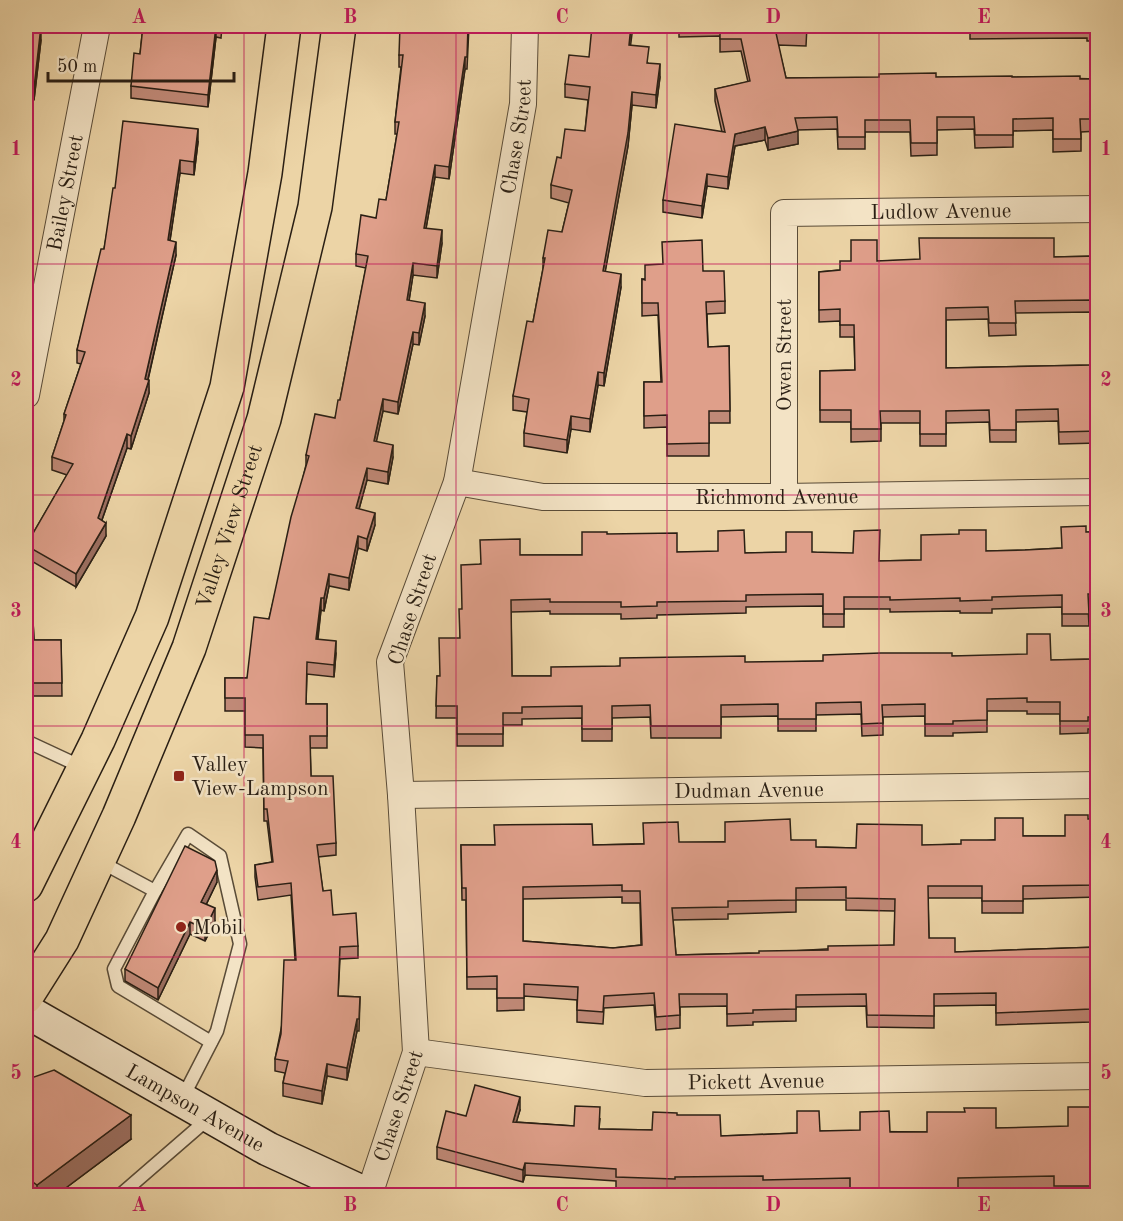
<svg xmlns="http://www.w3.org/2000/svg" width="1123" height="1221" viewBox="0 0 1123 1221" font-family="'Old Standard TT',serif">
<rect width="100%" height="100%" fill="#ecd4a6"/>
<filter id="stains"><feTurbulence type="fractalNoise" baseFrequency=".00333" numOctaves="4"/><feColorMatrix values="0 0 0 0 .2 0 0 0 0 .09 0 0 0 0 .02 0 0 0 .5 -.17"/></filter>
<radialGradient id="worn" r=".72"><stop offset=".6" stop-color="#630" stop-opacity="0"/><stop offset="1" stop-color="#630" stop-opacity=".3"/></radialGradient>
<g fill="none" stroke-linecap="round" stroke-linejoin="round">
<g stroke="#5a4c38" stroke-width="15">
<g id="service">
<polyline points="26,741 84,768"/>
<polyline points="99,861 155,891 188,834 220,856 240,944 217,1031 183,1097"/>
<polyline points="155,891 114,969 118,986 211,1042"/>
<polyline points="119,1196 209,1118"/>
</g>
</g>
<g stroke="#5a4c38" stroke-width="28">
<g id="minor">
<path id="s1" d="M 26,395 L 97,26"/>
<path id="s2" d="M 457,482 L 543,497 L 784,497 L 1098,492"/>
<path id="s3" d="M 784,497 L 784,213 L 1098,209"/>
<path id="s4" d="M 401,795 L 1098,785"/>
<path id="s5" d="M 416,1052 L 645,1083 L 1098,1076"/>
<path id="s6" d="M 369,1195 L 416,1052 L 401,795 L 390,662 L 457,482 L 523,104 L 525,26"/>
</g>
</g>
<g stroke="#2a1f14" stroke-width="36">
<g id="secondary">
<path id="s7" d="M 26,1011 L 268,1149 L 370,1196"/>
</g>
</g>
<g stroke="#2a1f14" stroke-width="36">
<g id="primary">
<polyline points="26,885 98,740 152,617 227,387 265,173 284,26"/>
<path id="s8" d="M 26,997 L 62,940 L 119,816 L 189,648 L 264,419 L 315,207 L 339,26"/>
</g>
</g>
<use href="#service" stroke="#f3e3c5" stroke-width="12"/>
<use href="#minor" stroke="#f3e3c5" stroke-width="26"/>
<use href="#secondary" stroke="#f3e3c5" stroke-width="33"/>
<use href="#primary" stroke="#ecd4a6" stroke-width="33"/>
</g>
<g fill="#c08977" stroke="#2a1f14" stroke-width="1.5" fill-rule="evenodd">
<polygon points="26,26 41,40 34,100 26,99"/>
<polygon points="143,26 222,26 221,38 216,37 208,107 131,98 131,86 140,54"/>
<polygon points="469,26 467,69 465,69 449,179 435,177 426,228 442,243 437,278 413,275 409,301 425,316 419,345 413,344 398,414 383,411 376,441 393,457 388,484 367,480 359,509 375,525 367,551 358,548 349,590 329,586 324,611 321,610 318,639 336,653 334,677 307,674 306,704 327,704 327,748 310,748 311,776 336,843 336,855 318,857 323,891 333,915 358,946 358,958 340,959 338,996 360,997 359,1031 357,1031 347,1080 327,1076 322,1104 283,1096 283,1083 285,1073 275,1071 275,1059 295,960 291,895 258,900 255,877 255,865 272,862 267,821 264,821 263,748 245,747 245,711 225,711 225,678 247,678 269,619 306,465 306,455 335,418 340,400 366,268 356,266 356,254 386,200 397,134 395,134 395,122 401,67 399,67 399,55"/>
<polygon points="679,26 807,26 806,46 778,45 786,78 1012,77 1098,79 1098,131 1081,132 1081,151 1053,152 1053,130 1013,131 1013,147 975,148 974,129 937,130 937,155 911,156 910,132 865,132 865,149 838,149 837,129 797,130 798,144 768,150 765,140 735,146 728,189 707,186 702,218 663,212 663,200 722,132 715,101 715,89 748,82 741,51 720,52 720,36 679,37"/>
<polygon points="883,26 1098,26 1098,41 1087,41 1087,38 970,39 970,27 883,28"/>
<polygon points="630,45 648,63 660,77 656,108 632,105 628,146 605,271 621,287 604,386 598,385 590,432 571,429 567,453 524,446 524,433 527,412 513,410 513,396 533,322 543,269 543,258 562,232 569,203 551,198 551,185 561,158 585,131 588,100 565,97 565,84 589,57"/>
<polygon points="198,142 194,175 180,173 170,241 176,255 148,380 149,393 131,449 127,448 102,520 106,536 76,587 30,560 34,640 61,640 62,696 26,696 26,542 28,542 67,475 52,470 52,457 64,421 64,414 81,364 77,363 77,350 104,249 115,188"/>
<polygon points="1098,256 1098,320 1092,320 1092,312 1015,313 1016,335 989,336 988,319 946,320 946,368 1092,365 1098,361 1098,443 1059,444 1058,421 1016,422 1016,442 990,442 989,422 946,423 946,446 920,446 920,423 881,423 881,441 851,442 851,422 820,422 820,371 855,370 854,337 840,337 840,321 819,322 819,272 840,270 877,261"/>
<polygon points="703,271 725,301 725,313 707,314 708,347 729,346 730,423 709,423 709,456 667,456 667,427 644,428 644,382 661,382 658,315 642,316 642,279 645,279"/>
<polygon points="1086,532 1098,532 1098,606 1088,606 1089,626 1062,626 1062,607 992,609 992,613 960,613 960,611 890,612 890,609 844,609 844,627 823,627 823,606 746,607 746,613 657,615 657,618 621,619 621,614 550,614 550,611 511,612 512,676 551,676 620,666 823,661 952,656 1051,660 1096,659 1098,650 1098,729 1088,729 1088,733 1060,734 1060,714 1027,714 1027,711 987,711 987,732 953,733 953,736 925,736 925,716 883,717 883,735 862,736 861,714 816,715 816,731 778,731 778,716 721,717 721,738 651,738 650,717 612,718 612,741 582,741 582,718 522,719 522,725 503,725 503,746 457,746 457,718 436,718 437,676 440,676 460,638 462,609 480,564 520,555 582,555 607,534 677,552 745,553 812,552 880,561 921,560 986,551 1025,550 1062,548"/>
<path d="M 1088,819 L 1098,819 L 1098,897 L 1023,899 L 1023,913 L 982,913 L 982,898 L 928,898 L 929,938 L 955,952 L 1098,947 L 1098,1001 L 1091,1001 L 1091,1022 L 996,1025 L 996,1005 L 934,1006 L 934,1028 L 867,1027 L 866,1006 L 796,1007 L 796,1021 L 753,1022 L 753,1025 L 727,1026 L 727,1006 L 680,1007 L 680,1028 L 656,1030 L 654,1005 L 604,1008 L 603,1024 L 577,1022 L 577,1000 L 524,996 L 524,1010 L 497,1011 L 497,989 L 467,989 L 466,900 L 462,900 L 461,845 L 593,845 L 791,840 L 816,847 L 856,848 L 961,844 L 1023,836 L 1065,836 ZM 622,897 L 622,903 L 640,903 L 641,945 L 613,948 L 523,941 L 523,899 ZM 796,900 L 846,900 L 846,910 L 895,911 L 894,945 L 759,953 L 676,955 L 673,920 L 728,919 L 728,914 L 796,912 Z"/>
<polygon points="217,882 206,905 215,921 205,941 190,934 158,1000 125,981 125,969"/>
<polygon points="26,1086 131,1139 55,1196 26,1196"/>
<polygon points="520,1110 516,1122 574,1126 600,1119 599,1129 652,1130 677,1115 721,1136 797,1133 820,1131 927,1132 996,1128 1098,1132 1098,1193 1093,1193 1093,1196 1054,1196 1054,1189 958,1190 958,1196 850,1196 850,1191 763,1192 763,1188 675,1190 675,1191 616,1189 616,1181 525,1175 523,1182 437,1159 437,1147 466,1116"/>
</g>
<g fill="#9c6f61" stroke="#2a1f14" stroke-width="1.5">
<polygon points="216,26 216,37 208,107 208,95"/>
<polygon points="631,26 633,26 629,58 629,45"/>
<polygon points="41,28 41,40 34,100 34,88"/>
<polygon points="465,57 465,69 449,179 449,167"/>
<polygon points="660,64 660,77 656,108 656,95"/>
<polygon points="632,92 632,105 628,146 603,284 603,271"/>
<polygon points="765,127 765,140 735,146 728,189 728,177 735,134"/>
<polygon points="198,129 198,142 194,175 194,162"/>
<polygon points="798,131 798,144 768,150 768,138"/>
<polygon points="180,160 180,173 168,253 168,240"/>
<polygon points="435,165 435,177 424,240 424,228"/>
<polygon points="707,174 707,186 702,218 702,206"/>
<polygon points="442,230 442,243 437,278 437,266"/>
<polygon points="176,242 176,255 145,392 145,379"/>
<polygon points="413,263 413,275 407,313 407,300"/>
<polygon points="621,274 621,287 604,386 604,373"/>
<polygon points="425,303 425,316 419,345 419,333"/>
<polygon points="413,332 413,344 398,414 398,402"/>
<polygon points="598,372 598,385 590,432 590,419"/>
<polygon points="149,380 149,393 131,449 131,436"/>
<polygon points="383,399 383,411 374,453 374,441"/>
<polygon points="571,416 571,429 567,453 567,440"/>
<polygon points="127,434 127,448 98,531 98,518"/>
<polygon points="393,445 393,457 388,484 388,472"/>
<polygon points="367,468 367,480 356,520 356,508"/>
<polygon points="375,513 375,525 367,551 367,539"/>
<polygon points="106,523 106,536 76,587 76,574"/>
<polygon points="358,536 358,548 349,590 349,578"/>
<polygon points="329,574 329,586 324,611 324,598"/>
<polygon points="321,598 321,610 316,651 316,639"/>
<polygon points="336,641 336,653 334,677 334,665"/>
<polygon points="217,870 217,882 201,915 201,902"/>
<polygon points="215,908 215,921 205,941 205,929"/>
<polygon points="190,922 190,934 158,1000 158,988"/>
<polygon points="357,1019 357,1031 347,1080 347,1068"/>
<polygon points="327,1064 327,1076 322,1104 322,1091"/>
<polygon points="520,1097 520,1110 513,1134 513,1122"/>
<polygon points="131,1115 131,1139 55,1196 37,1196 37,1185"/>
<polygon points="525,1163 525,1175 523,1182 523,1170"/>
</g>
<g fill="#df9f8a" stroke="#2a1f14" stroke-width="1.5" fill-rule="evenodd">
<polygon points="26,26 41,26 34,88 26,87"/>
<polygon points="143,26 216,26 208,95 131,86 134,53 140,54"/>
<polygon points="400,26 468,26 467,57 465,57 449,167 435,165 424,228 442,230 437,266 413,263 407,300 425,303 419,333 413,332 398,402 383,399 374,441 393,445 388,472 367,468 356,508 375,513 367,539 358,536 349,578 329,574 324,598 321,598 316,639 336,641 334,665 307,662 306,704 327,704 327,736 310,736 311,776 333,776 336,843 317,845 323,891 331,890 333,915 356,913 358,946 340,947 338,996 360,997 359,1019 357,1019 347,1068 327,1064 322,1091 283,1083 288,1061 275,1059 281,1034 284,960 296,960 291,883 258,887 255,865 273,862 267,809 264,809 263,735 245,735 245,698 225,698 225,678 247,678 254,617 269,619 291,517 309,456 306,455 315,414 335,418 338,400 340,400 368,256 356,254 361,215 376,218 379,199 386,200 399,122 395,122 403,55 399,55"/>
<polygon points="592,26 631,26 629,45 649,47 647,63 660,64 656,95 632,92 628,133 603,271 621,274 604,373 598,372 590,419 571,416 567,440 524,433 529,399 513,396 527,321 533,322 545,258 543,258 548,230 562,232 572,190 551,185 557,157 561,158 565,129 585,131 590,87 565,84 569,55 589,57"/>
<polygon points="720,26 806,26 806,33 776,33 786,78 879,77 879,74 936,73 936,77 1012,76 1012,77 1080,76 1080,79 1098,79 1098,119 1080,119 1081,139 1053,139 1053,118 1013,119 1013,135 975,135 974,117 937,117 937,143 911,143 910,120 865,120 865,137 838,137 837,117 795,118 798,131 768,138 765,127 735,134 728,177 707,174 702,206 663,200 675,124 725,132 715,89 750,81 741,39 720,39"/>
<rect x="1087" y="26" width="11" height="3"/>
<polygon points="123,121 198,129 194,162 180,160 168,240 176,242 145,379 149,380 131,436 127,434 98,518 106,523 76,574 29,547 34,640 61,640 62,683 26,683 26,542 28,542 73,464 52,457 66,415 64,414 85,352 77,350 101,249 104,249 113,188 115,188"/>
<polygon points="919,238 1054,238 1054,257 1098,256 1098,308 1092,308 1092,300 1015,301 1016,323 989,323 988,307 946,308 946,368 1092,365 1092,361 1098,361 1098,431 1059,432 1058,409 1016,410 1016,430 990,430 989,410 946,411 946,434 920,434 920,411 880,411 881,429 851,429 851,410 820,410 820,371 855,370 854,325 840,325 840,309 819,310 819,272 840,270 840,261 851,261 851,240 877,240 877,261 920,259"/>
<polygon points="702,240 703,271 724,271 725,301 706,302 708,347 729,346 730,411 709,411 709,443 667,444 667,415 644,416 644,382 662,382 658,303 642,303 642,279 645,280 645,265 663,264 662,242"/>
<polygon points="1086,526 1086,532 1098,532 1098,594 1088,594 1089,614 1062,614 1062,595 992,597 992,600 960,601 960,598 890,600 890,597 844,597 844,614 823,614 823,594 746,595 746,601 657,602 657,606 621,607 621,602 550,602 550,599 511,600 512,676 551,676 551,667 620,666 620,658 745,656 745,662 823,661 823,655 881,653 952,653 952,656 1027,654 1027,634 1050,634 1051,660 1096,659 1096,650 1098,650 1098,717 1088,717 1088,721 1060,721 1060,702 1027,702 1027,698 987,699 987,720 953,721 953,724 925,724 925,704 882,705 883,723 862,724 861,702 816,703 816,719 778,719 778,704 721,705 721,726 651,726 650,705 612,706 612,729 582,729 582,706 522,707 522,713 503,713 503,734 457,734 457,706 436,706 437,676 440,676 439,638 460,638 459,609 462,609 461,565 481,564 480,540 520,539 520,555 582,555 582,532 607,532 607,534 677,533 677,552 718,551 718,531 744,530 745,553 786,552 786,532 812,532 812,552 853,553 854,531 880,530 879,561 921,560 921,535 959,534 959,530 986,530 986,551 1025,550 1062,548 1061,527"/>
<path d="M 1065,815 L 1088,815 L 1088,819 L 1098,819 L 1098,885 L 1023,886 L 1023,901 L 982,901 L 982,886 L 928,886 L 929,938 L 955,938 L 955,952 L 1098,947 L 1098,989 L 1091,989 L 1091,1009 L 996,1013 L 996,993 L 934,994 L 934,1016 L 867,1015 L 866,994 L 796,995 L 796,1009 L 753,1010 L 753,1013 L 727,1014 L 727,994 L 679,994 L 680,1015 L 656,1017 L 654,993 L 604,996 L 603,1012 L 577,1010 L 578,987 L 524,984 L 524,998 L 497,998 L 497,976 L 467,977 L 466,888 L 462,888 L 461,845 L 495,845 L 494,825 L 592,824 L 593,845 L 644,844 L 643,823 L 678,822 L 679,842 L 725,842 L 725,822 L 790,819 L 791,840 L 816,840 L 816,847 L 856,848 L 857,824 L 922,825 L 922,845 L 961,844 L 961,840 L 995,840 L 995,818 L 1023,818 L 1023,836 L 1065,836 ZM 622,885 L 622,891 L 640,891 L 642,945 L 613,948 L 523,941 L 523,887 ZM 846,887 L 846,898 L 895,899 L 894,945 L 828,946 L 828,950 L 759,951 L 759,953 L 676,955 L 672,908 L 728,907 L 728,901 L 796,900 L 796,888 Z"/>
<polygon points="185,846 215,861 217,870 201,902 215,908 205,929 190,922 158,988 125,969"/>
<polygon points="54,1070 131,1115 37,1185 26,1177 26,1086 31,1078"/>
<polygon points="475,1085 520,1097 513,1122 574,1126 575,1106 600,1107 599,1129 652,1130 653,1112 677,1113 677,1115 720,1115 721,1136 797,1133 797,1111 819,1111 820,1131 860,1130 860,1112 889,1111 890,1132 927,1132 927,1112 965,1112 964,1108 996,1108 996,1128 1068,1126 1068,1107 1093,1107 1093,1132 1098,1132 1098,1181 1093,1181 1093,1186 1054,1186 1054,1176 958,1178 958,1196 918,1196 918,1191 850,1193 850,1178 763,1180 763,1176 675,1177 675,1179 616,1177 616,1169 525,1163 523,1170 437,1147 446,1111 466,1116"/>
</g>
<path fill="none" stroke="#c2185b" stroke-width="1.5" stroke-opacity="0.55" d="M 244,26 L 244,1196M 456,26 L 456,1196M 667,26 L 667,1196M 879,26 L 879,1196M 26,264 L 1098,264M 26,495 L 1098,495M 26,726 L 1098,726M 26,957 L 1098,957"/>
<g fill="#8f2418" stroke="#f3e3c5" stroke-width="2">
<rect x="173" y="770" width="12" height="12" rx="3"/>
<circle cx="181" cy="927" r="6"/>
</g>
<g text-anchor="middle" stroke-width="5" stroke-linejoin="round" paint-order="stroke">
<g font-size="21" fill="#2a1f14" stroke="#f3e3c5">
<text dy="7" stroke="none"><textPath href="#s6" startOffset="1084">Chase Street</textPath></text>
<text dy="7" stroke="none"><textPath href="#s1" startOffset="206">Bailey Street</textPath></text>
<text dy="7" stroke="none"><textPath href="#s3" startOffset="441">Ludlow Avenue</textPath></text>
<text transform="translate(784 355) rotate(-90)" y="7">Owen Street</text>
<text dy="7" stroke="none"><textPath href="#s2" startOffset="321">Richmond Avenue</textPath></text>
<text dy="7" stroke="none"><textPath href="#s8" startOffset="514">Valley View Street</textPath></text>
<text transform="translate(412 609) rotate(-72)" y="7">Chase Street</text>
<text dy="7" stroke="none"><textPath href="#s4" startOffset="348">Dudman Avenue</textPath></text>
<text dy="7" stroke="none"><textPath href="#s5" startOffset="342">Pickett Avenue</textPath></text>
<text dy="7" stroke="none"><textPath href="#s6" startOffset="94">Chase Street</textPath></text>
<text dy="7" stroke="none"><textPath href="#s7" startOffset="195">Lampson Avenue</textPath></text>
</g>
<g font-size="21" fill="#2a1f14" stroke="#f3e3c5" text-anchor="start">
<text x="191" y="771">Valley<tspan x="191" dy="24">View-Lampson</tspan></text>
<text x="193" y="934">Mobil</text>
</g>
</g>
<rect width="1123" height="1221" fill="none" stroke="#ecd4a6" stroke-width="66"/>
<path d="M48 72v9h186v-9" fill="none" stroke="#2a1f14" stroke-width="3"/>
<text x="57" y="72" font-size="18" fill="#2a1f14" stroke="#f3e3c5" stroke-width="4.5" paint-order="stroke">50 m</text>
<rect x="33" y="33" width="1057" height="1155" fill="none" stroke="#c2185b" stroke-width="2"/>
<g font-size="20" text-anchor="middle" font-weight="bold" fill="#c2185b">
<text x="139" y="23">A</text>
<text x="350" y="23">B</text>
<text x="562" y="23">C</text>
<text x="773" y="23">D</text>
<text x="984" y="23">E</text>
<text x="16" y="155">1</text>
<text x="1106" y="155">1</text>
<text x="16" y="386">2</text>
<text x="1106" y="386">2</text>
<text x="16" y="617">3</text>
<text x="1106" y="617">3</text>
<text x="16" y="848">4</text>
<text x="1106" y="848">4</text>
<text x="16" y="1079">5</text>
<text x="1106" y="1079">5</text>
<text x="139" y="1211">A</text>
<text x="350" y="1211">B</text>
<text x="562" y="1211">C</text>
<text x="773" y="1211">D</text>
<text x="984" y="1211">E</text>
</g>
<rect width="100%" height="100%" filter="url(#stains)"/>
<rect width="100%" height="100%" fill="url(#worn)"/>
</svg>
